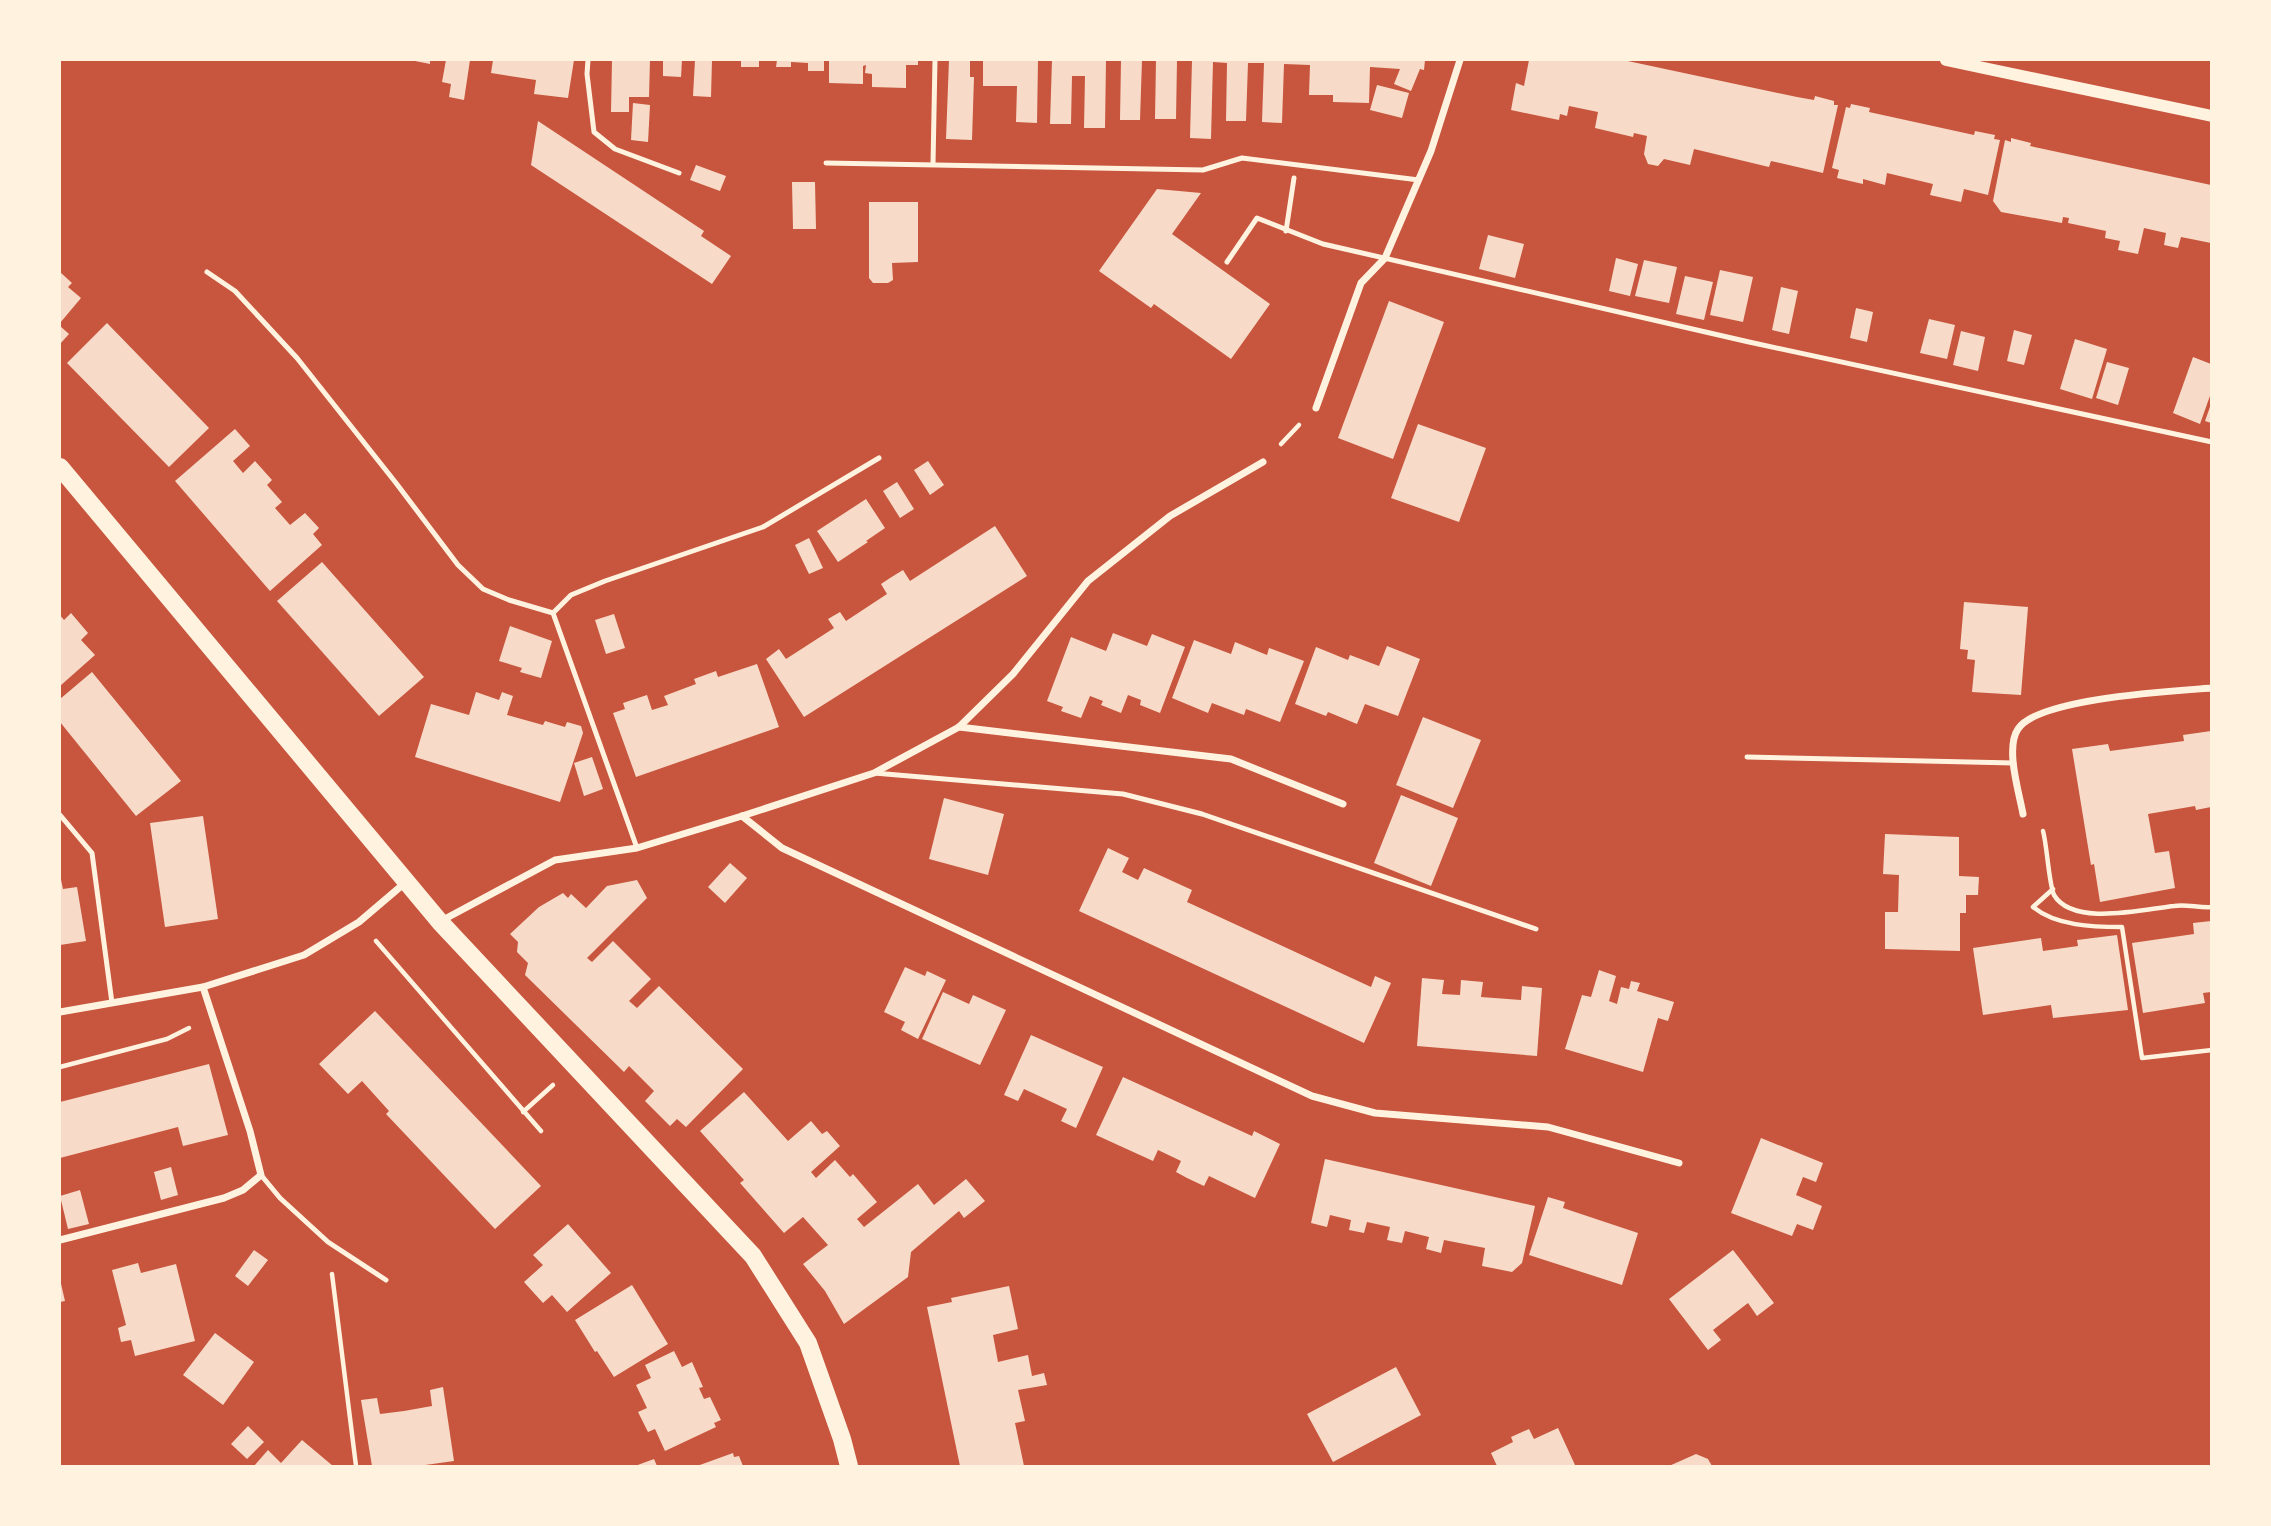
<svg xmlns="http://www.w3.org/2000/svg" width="2271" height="1526" viewBox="0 0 2271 1526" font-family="Arial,sans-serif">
<rect width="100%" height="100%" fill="#c8553d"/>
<g fill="#f7dbc8">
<polygon points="410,60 430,60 430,64"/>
<polygon points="446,60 470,60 464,100 449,97 451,84 442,82"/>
<polygon points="493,60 574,60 568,98 534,94 536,80 491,73"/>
<polygon points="612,60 650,60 649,97 629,97 629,112 611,112"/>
<polygon points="663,60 682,60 681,77 663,76"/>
<polygon points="695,60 712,60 711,97 693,96"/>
<rect x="741" y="60" width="18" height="7"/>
<polygon points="777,60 824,60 824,71 808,71 808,63 791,62 791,67 776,67"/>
<polygon points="829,60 918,60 918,65 906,65 906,88 872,87 872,74 865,73 866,65 863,66 863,84 829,83"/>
<polygon points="949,60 970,60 970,77 974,77 972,140 946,139"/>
<polygon points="983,60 1038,60 1037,123 1016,122 1017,86 983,86"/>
<polygon points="1052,60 1106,60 1105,128 1084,128 1085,76 1072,76 1071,124 1050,124"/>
<polygon points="1121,60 1142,60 1140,120 1120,120"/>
<polygon points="1156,60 1177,60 1176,119 1155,119"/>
<polygon points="1192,60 1425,60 1424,70 1420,69 1411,91 1394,84 1400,69 1370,67 1369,103 1333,102 1333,95 1309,95 1310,65 1284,64 1282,123 1262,122 1264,63 1248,63 1246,121 1226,121 1227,63 1213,62 1211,139 1190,138"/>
<polygon points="1529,60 1623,60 1797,97 1814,100 1815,96 1834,101 1834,105 1838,105 1823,173 1771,161 1769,167 1694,149 1690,165 1664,159 1658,166 1648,164 1644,154 1647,136 1634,133 1633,137 1595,128 1598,112 1569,106 1567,116 1560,114 1559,120 1511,110 1516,83 1524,86"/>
<polygon points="1377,85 1409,93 1402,118 1370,110"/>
<polygon points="633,103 650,105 648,142 631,140"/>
<polygon points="1851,104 1870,108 1869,112 1974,135 1975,131 1995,135 1994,139 2000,140 1988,195 1964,189 1961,202 1930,195 1933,184 1887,173 1885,185 1863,179 1863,184 1837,178 1839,170 1832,168 1846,107 1850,108"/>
<polygon points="538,121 704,231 701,236 731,256 712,284 531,165"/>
<polygon points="2011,138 2031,143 2030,146 2211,185 2211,243 2181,237 2178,248 2164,245 2166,233 2144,228 2138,254 2118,250 2120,241 2105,238 2106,231 2068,223 2069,218 2063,217 2062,223 2001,212 1993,201 2005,140 2011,142"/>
<polygon points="696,165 726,176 720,191 690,180"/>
<polygon points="792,182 815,182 816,229 793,229"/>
<polygon points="1157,189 1201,193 1172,234 1270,304 1231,359 1154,304 1151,308 1099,271"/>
<polygon points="869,202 918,202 918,262 892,263 893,280 888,283 873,283 869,278"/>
<polygon points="1488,235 1524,244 1515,278 1479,269"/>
<polygon points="1616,258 1638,264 1630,296 1609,291"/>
<polygon points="1644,260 1677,267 1669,303 1635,296"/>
<polygon points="1720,270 1753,277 1743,322 1710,315"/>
<polygon points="60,272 72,283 68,287 81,298 60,323"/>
<polygon points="1685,276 1713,282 1704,320 1676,314"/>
<polygon points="1781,287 1798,291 1789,334 1772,330"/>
<polygon points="1389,301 1444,322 1393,459 1338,438"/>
<polygon points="1856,308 1873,312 1867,342 1850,338"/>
<polygon points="1929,319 1955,325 1947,359 1920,353"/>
<polygon points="107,323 209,428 169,467 67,363"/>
<polygon points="60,326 69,334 60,344"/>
<polygon points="2014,330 2032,335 2024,365 2007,361"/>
<polygon points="1961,331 1985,337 1978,371 1953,365"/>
<polygon points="2075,339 2107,349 2092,399 2060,389"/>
<polygon points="2193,357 2211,364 2211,393 2200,424 2173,413"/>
<polygon points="2107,362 2129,368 2118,405 2096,398"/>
<polygon points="2211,404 2211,423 2205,421"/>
<polygon points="1418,424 1486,448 1459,522 1391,498"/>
<polygon points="235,429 250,446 233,461 243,473 255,461 272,480 267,485 282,502 275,508 290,525 305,513 319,528 313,534 322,545 270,591 175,481"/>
<polygon points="928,461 944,485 930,495 914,470"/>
<polygon points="897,482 914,509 900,518 883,491"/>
<polygon points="866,499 885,528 866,541 868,542 838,562 817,531"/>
<polygon points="995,526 1027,576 804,717 766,659 779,649 786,659 834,628 828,619 840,612 846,621 887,594 881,584 890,578 903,570 910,581"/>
<polygon points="809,538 823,568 809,574 795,545"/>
<polygon points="322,562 424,677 379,716 277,601"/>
<polygon points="1964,602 2028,607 2021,695 1972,692 1975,660 1967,659 1968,650 1960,649"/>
<polygon points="71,613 88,633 81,640 95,655 60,686 60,615 64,620"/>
<polygon points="614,614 625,648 606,654 595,620"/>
<polygon points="510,626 552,641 541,678 520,672 522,668 499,661"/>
<polygon points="1113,633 1147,646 1152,634 1185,647 1160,713 1140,705 1141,700 1128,695 1121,713 1101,705 1103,701 1090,696 1081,718 1061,711 1063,707 1047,701 1071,637 1106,651"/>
<polygon points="1194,640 1231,654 1235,642 1267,655 1269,648 1304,661 1280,722 1246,709 1244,715 1212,703 1208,713 1172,698"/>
<polygon points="1387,646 1420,659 1398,716 1365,704 1357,724 1328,712 1326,716 1295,704 1316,647 1348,660 1350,655 1379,666"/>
<polygon points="757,664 779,727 636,777 613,713 625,709 623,703 647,695 652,710 668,705 664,696 696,684 694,679 716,671 718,677"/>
<polygon points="92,672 181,781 136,816 60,722 60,699"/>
<polygon points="476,692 499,700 502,692 513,696 507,715 543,725 545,721 565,727 567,722 581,726 583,733 560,802 415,757 431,704 469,715"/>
<polygon points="1423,717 1481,740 1453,808 1396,785"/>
<polygon points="2211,731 2211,807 2196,810 2195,806 2148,814 2155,853 2169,851 2175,888 2100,902 2094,864 2091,865 2072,749 2108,744 2110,751 2184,741 2183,735"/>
<polygon points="592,757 603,789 584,796 574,763"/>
<polygon points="1401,795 1458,818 1431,886 1374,863"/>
<polygon points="944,798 1004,814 988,875 929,859"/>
<polygon points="203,816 218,919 165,927 150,823"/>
<polygon points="1885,834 1959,837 1959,876 1979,877 1978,895 1966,895 1966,913 1960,913 1960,951 1885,949 1885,912 1898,912 1899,875 1883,874"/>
<polygon points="1108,848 1129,858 1122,872 1138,880 1144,868 1192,890 1187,902 1371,987 1375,976 1391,983 1364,1043 1079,911"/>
<polygon points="730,863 747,878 725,903 708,887"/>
<polygon points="60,875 63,889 77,887 86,941 60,945"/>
<polygon points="637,880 647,898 587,958 592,962 613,941 651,979 629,1001 637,1008 659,986 743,1069 686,1127 677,1119 670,1126 645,1101 654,1091 629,1066 624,1072 525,975 528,963 517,952 518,942 510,934 539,907 563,893 568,898 571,894 586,908 607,886"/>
<polygon points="2211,921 2211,992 2203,993 2205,1003 2143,1013 2132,943 2194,934 2193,923"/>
<polygon points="2117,935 2128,1010 2053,1018 2051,1005 1983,1015 1973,948 2041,938 2043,951 2078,946 2077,940"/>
<polygon points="905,967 925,976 927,971 946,980 918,1039 901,1030 905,1022 884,1012"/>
<polygon points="1599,970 1616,976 1609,1001 1617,1004 1621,987 1629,989 1631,981 1640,983 1637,991 1674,1002 1668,1021 1658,1018 1643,1072 1565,1049 1582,995 1591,997"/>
<polygon points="1422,978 1444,980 1442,994 1460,995 1461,980 1483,982 1481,997 1521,1000 1522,986 1542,988 1537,1056 1417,1046"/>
<polygon points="943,992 969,1004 973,995 1006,1010 980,1065 922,1039"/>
<polygon points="375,1011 541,1186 495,1229 386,1114 389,1111 362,1081 348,1094 319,1064"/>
<polygon points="1031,1035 1103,1067 1076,1128 1061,1121 1067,1109 1024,1089 1018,1101 1004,1095"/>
<polygon points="209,1064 228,1135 183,1146 178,1127 60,1158 60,1102"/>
<polygon points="1123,1077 1252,1136 1254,1131 1280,1144 1255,1198 1209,1176 1204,1186 1187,1178 1176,1172 1181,1161 1158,1150 1153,1161 1096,1135"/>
<polygon points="744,1092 788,1141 811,1121 822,1134 827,1131 840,1146 811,1172 816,1178 835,1160 850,1177 853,1174 877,1202 857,1219 864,1227 918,1184 934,1205 966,1179 985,1201 964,1218 959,1211 911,1252 908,1277 844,1324 825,1291 803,1264 828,1245 803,1217 784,1233 740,1183 744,1180 700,1131"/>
<polygon points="1761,1138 1823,1163 1816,1182 1803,1177 1796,1195 1822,1206 1813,1230 1797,1224 1792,1236 1731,1213"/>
<polygon points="1325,1159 1535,1206 1522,1263 1512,1272 1482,1266 1485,1248 1444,1240 1441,1253 1426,1249 1429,1237 1405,1231 1402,1243 1387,1240 1390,1227 1367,1222 1364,1233 1349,1230 1351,1220 1330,1215 1327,1227 1311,1223"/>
<polygon points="171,1167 178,1195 161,1200 154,1172"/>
<polygon points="80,1190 89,1224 68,1229 60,1196"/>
<polygon points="1548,1197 1565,1202 1563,1208 1638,1233 1622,1285 1529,1255"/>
<polygon points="568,1224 611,1273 567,1312 552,1295 543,1303 524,1282 543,1265 533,1255"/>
<polygon points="254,1250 268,1260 248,1286 235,1276"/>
<polygon points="1733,1250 1774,1303 1757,1316 1748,1303 1713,1330 1721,1340 1708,1350 1669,1299"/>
<polygon points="138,1263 141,1273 176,1264 195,1341 135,1356 131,1340 121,1342 118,1328 126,1325 112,1270"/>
<polygon points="61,1284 65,1301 60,1302 60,1284"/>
<polygon points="632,1285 668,1344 614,1377 597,1351 595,1352 575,1320"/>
<polygon points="1009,1286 1018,1329 993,1335 998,1362 1028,1355 1032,1376 1044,1373 1047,1385 1018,1390 1025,1421 1015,1423 1024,1466 960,1466 927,1307 952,1302 951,1298"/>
<polygon points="215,1333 254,1362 223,1405 183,1375"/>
<polygon points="674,1351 682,1367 692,1362 703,1387 699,1388 704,1399 710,1397 721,1420 714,1423 716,1427 665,1451 655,1429 648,1432 638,1412 647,1408 636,1385 651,1378 645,1365"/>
<polygon points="1396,1367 1421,1415 1333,1462 1307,1414"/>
<polygon points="443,1387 454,1461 418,1466 372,1466 361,1400 377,1398 380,1414 404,1411 432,1406 430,1390"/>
<polygon points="248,1426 264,1442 247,1459 231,1444"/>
<polygon points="1558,1428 1575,1465 1497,1466 1491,1453 1513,1442 1511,1437 1529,1429 1534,1439"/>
<polygon points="302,1440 333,1466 254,1466 268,1450 281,1463"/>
<polygon points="733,1453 734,1457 739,1456 743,1466 697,1466"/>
<polygon points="1696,1454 1708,1459 1712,1466 1669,1466"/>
<polygon points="654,1459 657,1466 635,1466"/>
</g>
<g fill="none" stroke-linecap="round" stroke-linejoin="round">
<g stroke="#fff3e0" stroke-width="4.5">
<polyline points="1281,444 1299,425"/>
<path d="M 2043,831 C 2047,845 2049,885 2054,895 C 2073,927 2144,909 2174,906 C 2186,904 2199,908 2212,907"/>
<path d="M 2053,889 L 2033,907 C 2056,926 2093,927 2122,927 L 2142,1058 L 2212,1050"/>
<polyline points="376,941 541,1131"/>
<polyline points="60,1067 167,1039 189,1028"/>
<polyline points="523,1112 553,1085"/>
<polyline points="332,1274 356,1466"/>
</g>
<g stroke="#fff3e0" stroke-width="5">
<polyline points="588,60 587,74 594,132 615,149 679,173"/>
<polyline points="826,163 1203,170 1242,158 1419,180"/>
<polyline points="933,164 935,60"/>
<polyline points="1286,231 1294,178"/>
<polyline points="1227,262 1257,218 1323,244 1749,342 2212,442"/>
<polyline points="207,272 235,291 297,358 396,483 458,565 483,589 509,600 553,613 637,848"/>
<polyline points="553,613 571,595 605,581 763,527 879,458"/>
<polyline points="1747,757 2014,763"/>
<polyline points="874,773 1123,794 1202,814 1536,929"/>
<polyline points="60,815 92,853 112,1003"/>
<polyline points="261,1175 280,1198 328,1242 386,1280"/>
</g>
<g stroke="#fff3e0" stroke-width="7">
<polyline points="1316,408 1361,283 1385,258 1431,151 1460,60"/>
<polyline points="959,727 1231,759 1343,804"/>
<path d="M 2023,814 C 2019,792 2005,748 2018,729 C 2038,698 2174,691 2212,688"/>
<polyline points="742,816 782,848 1312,1096 1375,1113 1548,1127 1679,1163"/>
<polyline points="441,921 555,860 637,848 742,816 874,773 959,727 1013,674 1088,581 1170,516 1263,462"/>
<polyline points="60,1012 203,987 304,955 359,922 406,882"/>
<polyline points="60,1240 224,1198 243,1190 261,1175 250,1131 203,987"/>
</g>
<polyline stroke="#fff3e0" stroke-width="12" points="1946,60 2212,116"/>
<polyline stroke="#fff3e0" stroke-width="18" points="60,467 440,922 753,1256 808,1343 842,1439 849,1466"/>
</g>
<rect width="2271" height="1526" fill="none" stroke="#fff3e0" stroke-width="122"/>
</svg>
